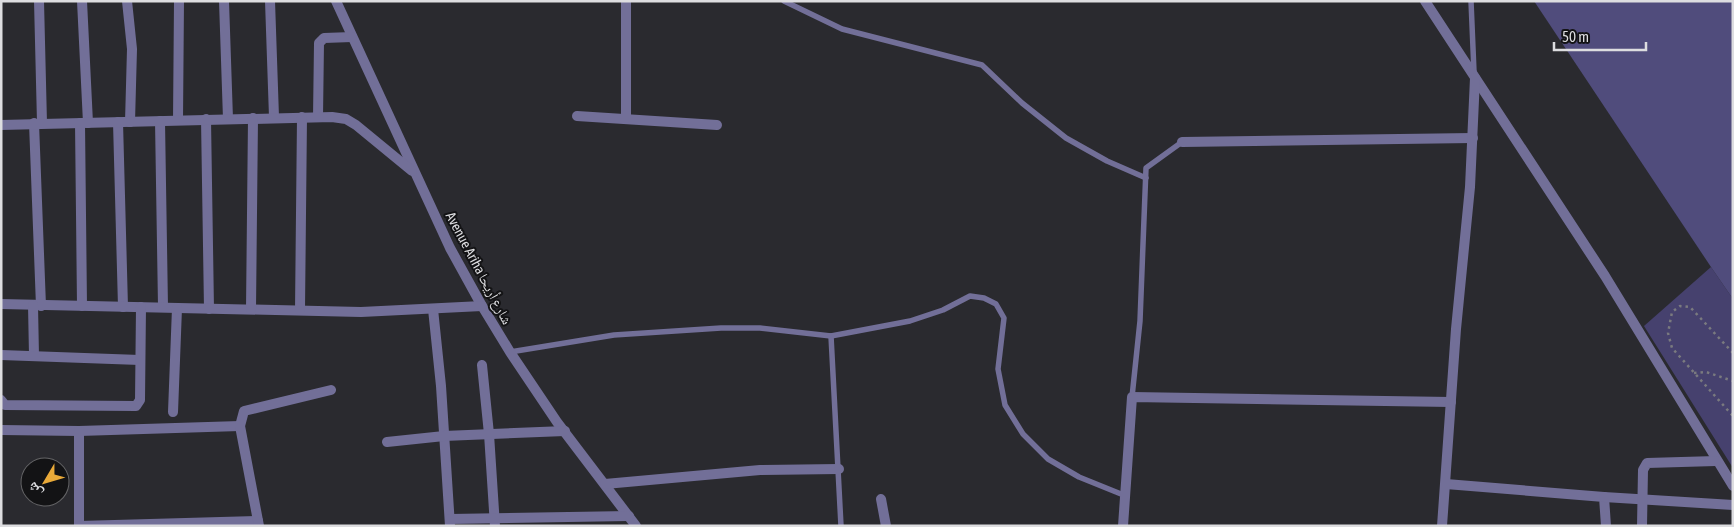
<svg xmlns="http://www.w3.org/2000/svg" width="1734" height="527" viewBox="0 0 1734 527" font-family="'Asap Condensed','Noto Naskh Arabic',sans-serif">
<rect width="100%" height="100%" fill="#2a2a2f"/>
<polygon fill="#46416e" points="1711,267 1733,299 1733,468 1644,326"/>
<polygon fill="#504c7c" points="1534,1 1733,1 1733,299 1711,267"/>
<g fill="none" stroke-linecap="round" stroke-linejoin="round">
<g stroke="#7a7a7f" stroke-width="2.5" stroke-dasharray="2.5 4" stroke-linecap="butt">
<polyline points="1733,353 1690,307 1680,306 1672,312 1668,333 1672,348 1733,416"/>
<polyline points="1694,373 1706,372 1733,381"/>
</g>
<g stroke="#726f98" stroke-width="5.5">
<polyline points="784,1 842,29 982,65 1022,103 1066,138 1107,161 1146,178"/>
<polyline points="1471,1 1474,72"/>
<polyline points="831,336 841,526"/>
<polyline points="510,352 614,335 721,328 760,328 831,336 910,321 943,310 970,296 984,298 996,304 1004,318 998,369 1005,405 1023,434 1048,459 1079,477 1126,496"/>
<polyline points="1132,397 1140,321 1146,168 1182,142"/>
</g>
<g stroke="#726f98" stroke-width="10">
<polyline points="39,1 42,123"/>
<polyline points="82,1 88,123"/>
<polyline points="127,1 132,49 130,122"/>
<polyline points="224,1 228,119"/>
<polyline points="270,1 274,117"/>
<polyline points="336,1 450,248 482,306 510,352 557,422 636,526"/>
<polyline points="1425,1 1605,276 1733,486"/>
<polyline points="577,116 717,125"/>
<polyline points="318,117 319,43 324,38 352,37"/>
<polyline points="626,118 626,1"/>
<polyline points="206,119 209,309"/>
<polyline points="178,120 179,1"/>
<polyline points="160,121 163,307"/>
<polyline points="118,122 123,307"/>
<polyline points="34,123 41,306"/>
<polyline points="80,123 82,306"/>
<polyline points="1,125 332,117 346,119 356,125 412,171"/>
<polyline points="1182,142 1473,138"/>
<polyline points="1,304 361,312 482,306"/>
<polyline points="33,305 34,356"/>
<polyline points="251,309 253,118"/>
<polyline points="433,309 441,386 450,526"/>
<polyline points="300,310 302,117"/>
<polyline points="1,355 140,360"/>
<polyline points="482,365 489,434 495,526"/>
<polyline points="1,400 5,405 136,406 140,400 141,307"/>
<polyline points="173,412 177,308"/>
<polyline points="1,430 79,431 240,426"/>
<polyline points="79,431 79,526"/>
<polyline points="387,442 444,436 565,431"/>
<polyline points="605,484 760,470 839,469"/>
<polyline points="1446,484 1604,497 1606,526"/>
<polyline points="1604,497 1733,505"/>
<polyline points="881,499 886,526"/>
<polyline points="450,519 629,516"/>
<polyline points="79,526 258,521"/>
<polyline points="259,526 240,426 244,411 331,390"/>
<polyline points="1123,526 1132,397 1451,402"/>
<polyline points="1442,526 1456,329 1470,187 1475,78"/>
<polyline points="1642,526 1643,470 1647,463 1716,461"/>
</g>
</g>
<g text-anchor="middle" stroke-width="4" stroke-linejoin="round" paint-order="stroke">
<g font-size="14" fill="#dddde0" stroke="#131315">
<text transform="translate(479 268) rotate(62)" y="5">Avenue Ariha شارع أريحا</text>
</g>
</g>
<rect width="1734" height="527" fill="none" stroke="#dddde0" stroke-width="5"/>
<g transform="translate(45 482) rotate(232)"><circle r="24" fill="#131315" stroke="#646466"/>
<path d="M0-4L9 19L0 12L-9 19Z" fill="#eaaa39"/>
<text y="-8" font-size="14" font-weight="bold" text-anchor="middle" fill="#dddde0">ش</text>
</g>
<path d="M1554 42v8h92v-8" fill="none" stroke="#dddde0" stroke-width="2.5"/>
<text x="1562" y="42" font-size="15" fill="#dddde0" stroke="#131315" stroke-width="4" paint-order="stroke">50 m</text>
</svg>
